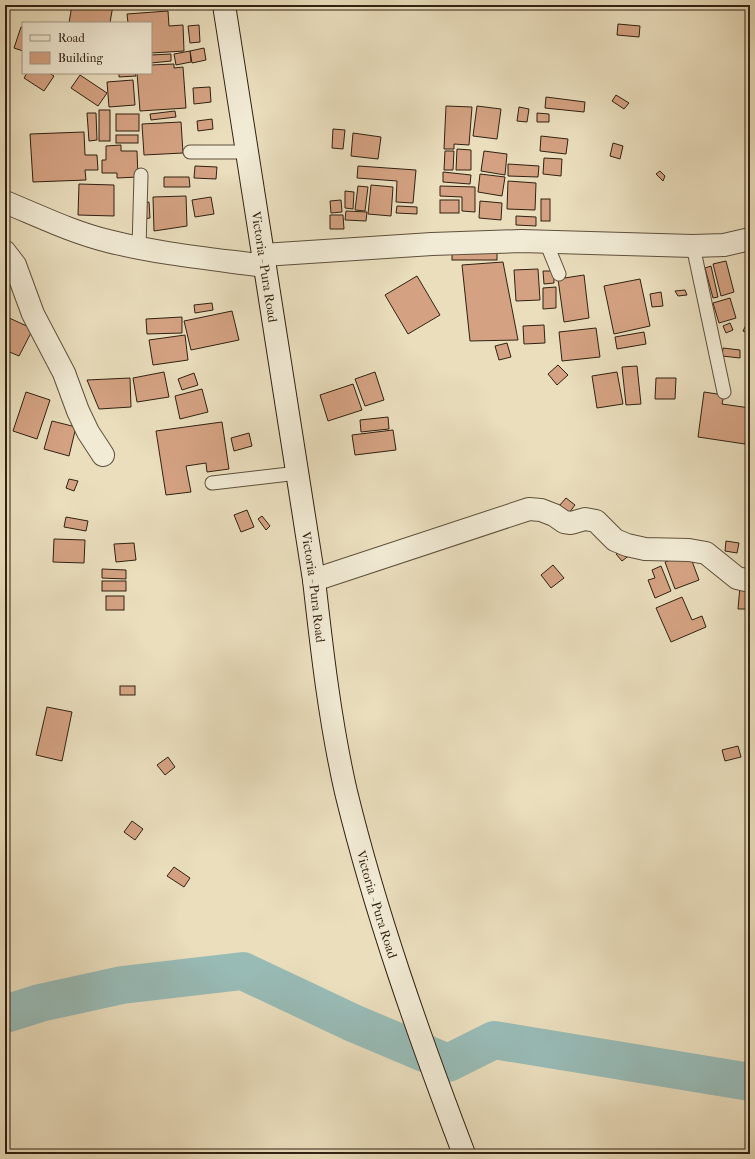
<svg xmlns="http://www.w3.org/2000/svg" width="755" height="1159" viewBox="0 0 755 1159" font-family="'IM FELL French Canon',serif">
<rect width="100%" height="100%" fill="#eadebd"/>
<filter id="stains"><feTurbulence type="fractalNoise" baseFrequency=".005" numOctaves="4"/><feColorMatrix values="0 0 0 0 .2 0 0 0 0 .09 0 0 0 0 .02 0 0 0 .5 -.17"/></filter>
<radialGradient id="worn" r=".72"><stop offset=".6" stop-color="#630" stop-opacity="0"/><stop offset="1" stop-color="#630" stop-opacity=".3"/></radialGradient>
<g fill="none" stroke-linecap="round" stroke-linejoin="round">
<polyline stroke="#98bbb6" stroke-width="38" points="5,1014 40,1003 122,985 243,971 353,1023 448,1063 494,1040 750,1082"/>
</g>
<g fill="#d4a282" stroke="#302111">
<polygon points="72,5 113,5 110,23 69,23"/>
<polygon points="168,11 169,26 183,25 184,51 151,53 151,23 128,23 127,14"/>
<polygon points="618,24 640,26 639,37 617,35"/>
<polygon points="199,25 200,42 190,43 188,26"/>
<polygon points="21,27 23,27 23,51 14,48"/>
<polygon points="204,48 206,60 192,63 190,51"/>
<polygon points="190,51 191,62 176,65 174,54"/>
<polygon points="171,54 171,61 151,63 151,55"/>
<polygon points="174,64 174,68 183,67 186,108 140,111 137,73 151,73 151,65"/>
<polygon points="27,73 49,73 54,76 44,91 24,78"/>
<polygon points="119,73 135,73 136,76 119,77"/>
<polygon points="80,75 107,93 98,106 71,88"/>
<polygon points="133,80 135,105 109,107 107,82"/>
<polygon points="210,87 211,102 194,104 193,88"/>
<polygon points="616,95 629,103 624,109 612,101"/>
<polygon points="546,97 585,102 584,112 545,108"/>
<polygon points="446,106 472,107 469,145 454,144 454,149 444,149"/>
<polygon points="477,106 501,109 497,139 473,136"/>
<polygon points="519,107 529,109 527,122 517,121"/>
<rect x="99" y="110" width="11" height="31"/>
<polygon points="175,111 176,117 151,120 150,114"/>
<polygon points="87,113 96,113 97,140 89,141"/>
<polygon points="537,113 549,114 549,122 537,122"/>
<rect x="116" y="114" width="23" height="17"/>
<polygon points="212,119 213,129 198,131 197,121"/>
<polygon points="181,122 183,153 144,155 142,124"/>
<polygon points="333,129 345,130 343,149 332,148"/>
<polygon points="84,132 85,155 97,155 98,170 85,170 86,180 33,182 30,134"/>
<polygon points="353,133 381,137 378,159 351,156"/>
<rect x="116" y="135" width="22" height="8"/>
<polygon points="541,136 568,139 566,154 540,151"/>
<polygon points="613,143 623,146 620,159 610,156"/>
<polygon points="121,145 121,151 137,151 138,177 117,178 117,173 102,173 102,160 106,160 106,146"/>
<polygon points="457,149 471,150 471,170 456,170"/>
<polygon points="445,151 454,151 453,170 444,170"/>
<polygon points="484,151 507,154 505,175 481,171"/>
<polygon points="544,158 562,159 561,176 543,174"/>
<polygon points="508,164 539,166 538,177 508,176"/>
<polygon points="195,166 217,167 216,179 194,178"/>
<polygon points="358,166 416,170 413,203 396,202 397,181 357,178"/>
<polygon points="660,171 665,176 663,181 656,174"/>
<polygon points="443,172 471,175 470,184 443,182"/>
<polygon points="480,174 505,177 502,196 478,192"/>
<polygon points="164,177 189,177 190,187 164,187"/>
<polygon points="508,181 536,183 535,210 507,209"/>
<polygon points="79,184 114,185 114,216 78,215"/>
<polygon points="371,185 393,187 391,216 368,214"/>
<polygon points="358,186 368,187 365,211 355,210"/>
<polygon points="440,186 475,187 475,212 462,211 462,197 440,196"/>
<polygon points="345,191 354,192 353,209 345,208"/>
<polygon points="186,196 187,226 154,231 153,197"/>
<polygon points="211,197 214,214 195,217 192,200"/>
<rect x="541" y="199" width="9" height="22"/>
<polygon points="341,200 342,212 331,213 330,201"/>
<rect x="440" y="200" width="19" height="13"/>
<polygon points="480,201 502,203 501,220 479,218"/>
<polygon points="149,202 150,218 144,219 142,203"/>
<polygon points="397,206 417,207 417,214 396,213"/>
<polygon points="346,211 367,212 366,221 345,220"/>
<polygon points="330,215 343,215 344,229 330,229"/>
<polygon points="516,216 536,217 536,226 516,225"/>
<rect x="452" y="248" width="45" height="12"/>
<polygon points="726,261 734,292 721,296 713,264"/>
<polygon points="503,262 518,340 470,341 462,265"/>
<polygon points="711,266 718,297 713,298 705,268"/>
<polygon points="538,269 540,300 516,301 514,270"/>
<polygon points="543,271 554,271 554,283 544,284"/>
<polygon points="584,275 589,318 564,322 558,279"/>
<polygon points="417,276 440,315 408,334 385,295"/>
<polygon points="640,279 650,326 614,334 604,286"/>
<polygon points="556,287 556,308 543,309 543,288"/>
<polygon points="685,290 687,295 678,296 675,291"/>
<polygon points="661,292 663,306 652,307 650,294"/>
<polygon points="730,298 736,318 719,323 713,303"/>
<polygon points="212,303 213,310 195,313 194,305"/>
<polygon points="232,311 239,340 191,350 184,321"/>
<polygon points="5,316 33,329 19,356 5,350"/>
<polygon points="182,317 182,333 147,334 146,319"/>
<polygon points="730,323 733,330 726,333 723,326"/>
<polygon points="544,325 545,343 524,344 523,326"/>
<polygon points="746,325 750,327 750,334 743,331"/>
<polygon points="596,328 600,357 562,361 559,332"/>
<polygon points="644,332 646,344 617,349 615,337"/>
<polygon points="185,335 188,360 153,365 149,340"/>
<polygon points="507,343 511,357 499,360 495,346"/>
<polygon points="723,348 740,350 740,358 722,356"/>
<polygon points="558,365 568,375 557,385 548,374"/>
<polygon points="637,366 641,404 626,405 622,367"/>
<polygon points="164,372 169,397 137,402 133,378"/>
<polygon points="375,372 384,400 365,406 355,379"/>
<polygon points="617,372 623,404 597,408 592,376"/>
<polygon points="194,373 198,385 182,390 178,379"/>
<polygon points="130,378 131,407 99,409 87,380"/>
<polygon points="656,378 676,378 675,399 655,399"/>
<polygon points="353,384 362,410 328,421 320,395"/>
<polygon points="202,389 208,412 180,419 175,396"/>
<polygon points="26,392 50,400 37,439 13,431"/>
<polygon points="704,392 724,395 722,404 750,408 745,444 698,437"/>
<polygon points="388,417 389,429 361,432 360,420"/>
<polygon points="52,421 76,427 69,456 44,449"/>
<polygon points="222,422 229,469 207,472 206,463 186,466 191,492 166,495 156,431"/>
<polygon points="393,430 396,450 355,455 352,435"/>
<polygon points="249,433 252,446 234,451 231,438"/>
<polygon points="69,479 78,481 74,491 66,488"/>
<polygon points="566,498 575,505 569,513 559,506"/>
<polygon points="247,510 254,527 241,532 234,515"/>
<polygon points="262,516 270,526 266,530 258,519"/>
<polygon points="66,517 88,521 86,531 64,527"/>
<polygon points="748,521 750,521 750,540 747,539"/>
<polygon points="54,539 85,540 84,563 53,562"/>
<polygon points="726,541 739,543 737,553 725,551"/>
<polygon points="134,543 136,560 116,562 114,544"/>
<polygon points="625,547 631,554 622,561 616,554"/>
<polygon points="689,553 699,580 675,589 665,562"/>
<polygon points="553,565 564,578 551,588 541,575"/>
<polygon points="661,566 671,591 655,598 648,580 655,578 652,570"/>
<polygon points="102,569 126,570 126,579 102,578"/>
<rect x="102" y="581" width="24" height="10"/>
<polygon points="740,586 750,587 750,609 738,609"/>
<rect x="106" y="596" width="18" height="14"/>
<polygon points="682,597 692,620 702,616 706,627 671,642 656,608"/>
<rect x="120" y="686" width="15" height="9"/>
<polygon points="47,707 72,712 62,761 36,755"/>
<polygon points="738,746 741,757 725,761 722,750"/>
<polygon points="168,757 175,767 165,775 157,765"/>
<polygon points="132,821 143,829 135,840 124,832"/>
<polygon points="174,867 190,878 184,887 167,876"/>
</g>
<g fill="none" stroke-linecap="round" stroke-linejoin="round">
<g stroke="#5e503c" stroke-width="15">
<g id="service">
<polyline points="190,152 247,152"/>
<polyline points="546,242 559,274"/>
<polyline points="693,246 724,392"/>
<polyline points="139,248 141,175"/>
<polyline points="212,483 298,473"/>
</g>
</g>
<g stroke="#5e503c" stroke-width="24">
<g id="minor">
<path d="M 5,202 C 39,216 72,232 108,241 C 159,254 213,259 265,266"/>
<polyline points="5,252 15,265 33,314 64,373 78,411 88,432 103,455"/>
<polyline points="263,255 432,244 521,241 693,246 724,245 750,239"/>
<polyline points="314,580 529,509 541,510 554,515 564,522 571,523 585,519 596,521 615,540 627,545 645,549 689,550 706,553 737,578 750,581"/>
</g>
</g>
<g stroke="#302111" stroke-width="24">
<g id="secondary">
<path id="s1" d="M 224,5 L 314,580 C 322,651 330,722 346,792 C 376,915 419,1036 464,1154"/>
</g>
</g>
<use href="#service" stroke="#f1ead4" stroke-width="13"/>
<use href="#minor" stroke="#f1ead4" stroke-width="22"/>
<use href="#secondary" stroke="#f1ead4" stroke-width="22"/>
</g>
<g text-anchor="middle" stroke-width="3.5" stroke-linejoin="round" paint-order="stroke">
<g font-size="13" fill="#302111" stroke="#f1ead4">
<text dy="5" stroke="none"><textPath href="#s1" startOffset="265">Victoria - Pura Road</textPath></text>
<text dy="5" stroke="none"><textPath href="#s1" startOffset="589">Victoria - Pura Road</textPath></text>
<text dy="5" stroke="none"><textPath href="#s1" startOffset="913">Victoria - Pura Road</textPath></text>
</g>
</g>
<rect width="755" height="1159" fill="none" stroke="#eadebd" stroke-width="20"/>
<rect x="6" y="6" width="743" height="1147" fill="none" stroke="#302111" stroke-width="2"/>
<rect x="10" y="10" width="735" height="1139" fill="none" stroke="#302111"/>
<rect x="22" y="22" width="130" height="52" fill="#f1ead4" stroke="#a49a86"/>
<rect x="30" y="35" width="20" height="6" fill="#f1ead4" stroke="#a49a86"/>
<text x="58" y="42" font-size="12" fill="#302111">Road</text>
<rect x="30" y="52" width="20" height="12" fill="#d4a282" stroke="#a49a86"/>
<text x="58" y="62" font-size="12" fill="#302111">Building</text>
<rect width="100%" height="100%" filter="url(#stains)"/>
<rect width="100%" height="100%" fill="url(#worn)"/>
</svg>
